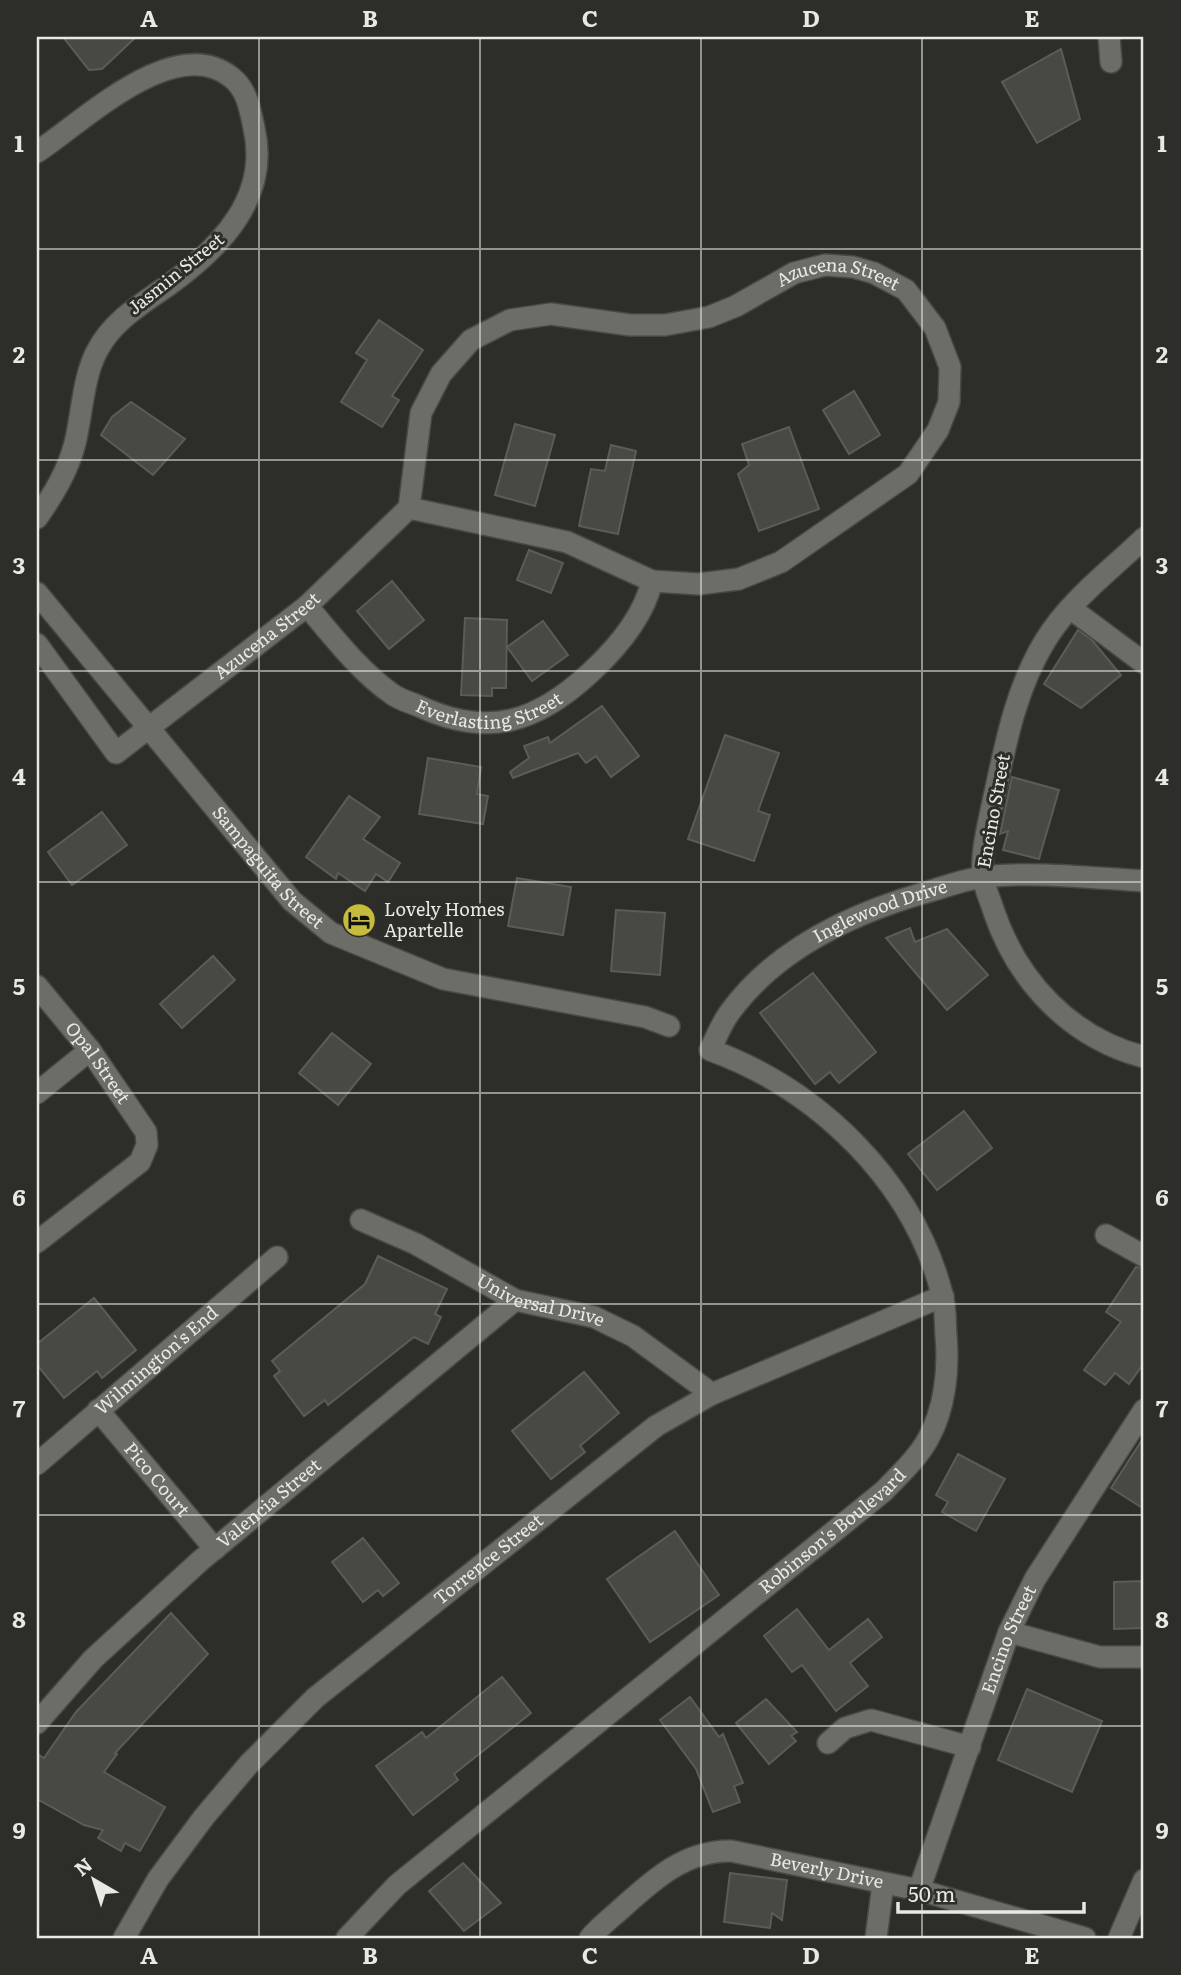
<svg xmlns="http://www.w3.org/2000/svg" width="1181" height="1975" viewBox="0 0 1181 1975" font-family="Literata,serif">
<rect width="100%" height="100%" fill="#2d2d29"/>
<g fill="#484844" stroke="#5c5c57" stroke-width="2">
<polygon points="63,37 136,37 102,69 89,70"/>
<polygon points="1061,49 1080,119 1037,143 1002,82"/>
<polygon points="379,320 423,350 392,396 399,400 382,427 341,402 367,360 356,353"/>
<polygon points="854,391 880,435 849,454 823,410"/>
<polygon points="131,402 185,439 153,475 101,435 112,417"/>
<polygon points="515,424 555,435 535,506 495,495"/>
<polygon points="789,427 819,509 759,531 738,474 749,465 742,444"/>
<polygon points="611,445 636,451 618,534 579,526 591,469 605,471"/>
<polygon points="529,550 563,563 551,593 517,580"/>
<polygon points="392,581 424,620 389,649 357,611"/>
<polygon points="465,618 507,620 506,688 492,688 492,696 461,695"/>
<polygon points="543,621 568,655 532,681 507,647"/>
<polygon points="1078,630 1092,640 1121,675 1081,708 1044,684"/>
<polygon points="602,706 639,756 611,777 596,756 586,763 578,753 513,778 510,772 529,758 524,746 548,737 550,743"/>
<polygon points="725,735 779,753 758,811 770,815 754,861 688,839"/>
<polygon points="428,758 481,767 477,794 488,796 483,824 419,814"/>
<polygon points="1012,777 1059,790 1039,859 1003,850 1008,831 1000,834"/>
<polygon points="349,796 380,817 363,839 400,863 388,882 376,874 365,891 338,873 336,879 306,857"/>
<polygon points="102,812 127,845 72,885 48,852"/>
<polygon points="517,878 571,887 563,935 508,926"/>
<polygon points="616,910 665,913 660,975 611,971"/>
<polygon points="910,928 915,942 947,929 988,975 947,1010 886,938"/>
<polygon points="213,956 235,980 182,1028 160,1004"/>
<polygon points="813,973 876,1052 839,1083 830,1072 815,1084 760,1013"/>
<polygon points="332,1033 371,1064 338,1105 299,1073"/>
<polygon points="964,1111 992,1148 937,1190 908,1154"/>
<polygon points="378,1256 447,1289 435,1314 441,1317 428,1344 414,1337 328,1405 325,1400 304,1416 274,1376 280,1371 272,1361 365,1284"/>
<polygon points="1136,1267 1144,1269 1144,1363 1129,1384 1115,1373 1105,1385 1084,1370 1121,1322 1106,1312"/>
<polygon points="94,1298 136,1350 102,1378 97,1371 64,1398 37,1365 37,1344"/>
<polygon points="584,1372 619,1413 580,1446 585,1452 551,1479 512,1431"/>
<polygon points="1144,1437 1144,1509 1111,1488"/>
<polygon points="958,1454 1005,1479 976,1531 942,1512 948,1502 936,1495"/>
<polygon points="675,1531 719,1595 650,1642 607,1579"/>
<polygon points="363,1538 399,1583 383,1596 378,1590 363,1602 332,1562"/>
<polygon points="1144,1581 1144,1628 1114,1629 1114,1582"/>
<polygon points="797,1609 829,1650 868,1619 882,1637 850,1663 868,1686 836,1711 802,1665 792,1672 764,1636"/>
<polygon points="171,1613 208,1654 115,1753 117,1754 104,1772 165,1807 140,1851 125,1843 121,1851 98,1838 103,1830 84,1825 37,1799 37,1754 44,1758 76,1712"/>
<polygon points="502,1677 531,1713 454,1774 458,1780 413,1815 376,1766 422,1732 426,1738"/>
<polygon points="1027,1689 1102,1721 1072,1792 998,1760"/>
<polygon points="690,1697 719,1737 723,1734 743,1783 734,1786 740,1802 713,1812 696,1769 660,1720"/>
<polygon points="766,1699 797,1732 791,1736 796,1741 769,1764 736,1723"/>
<polygon points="463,1863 501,1903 464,1931 429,1891"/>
<polygon points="730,1873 787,1880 782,1920 772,1913 770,1928 724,1922"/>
</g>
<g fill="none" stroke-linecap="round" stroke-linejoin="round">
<g stroke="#484844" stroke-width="24">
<g id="minor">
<polyline points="1109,37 1111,62"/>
<path d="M 37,152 C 83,122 174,32 231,77 C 247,89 250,109 254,128 C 270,197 221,247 170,284 C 142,304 113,320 97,351 C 83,377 82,415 75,443 C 68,471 53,495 37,518"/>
<path d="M 1144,538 C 1111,570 1069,601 1045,641 C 1015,690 1005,747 993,802 C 988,825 981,853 983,876 C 984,888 991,901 994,912 C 1018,982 1071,1038 1144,1057"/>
<path id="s1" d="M 37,593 L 292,901 L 331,933 L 443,979 L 645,1017 L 669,1026"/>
<path id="s2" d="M 307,606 C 333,636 359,671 392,694 C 400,700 412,703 421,707 C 489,738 537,722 590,673 C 616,649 644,616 652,581"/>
<polyline points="1070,608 1144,663"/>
<path id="s3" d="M 37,644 L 116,753 L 307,606 L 409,508 L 421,413 L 441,374 L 471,340 L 510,320 L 551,314 L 630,325 L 665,325 L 709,317 L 736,306 L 794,273 L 825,265 L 853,267 L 874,273 L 906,290 L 935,328 L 950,367 L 949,402 L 938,430 L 908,474 L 781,562 L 739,579 L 699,584 L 652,581 L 567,542 L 409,508"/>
<path id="s4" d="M 37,986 L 90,1050 L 146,1132 L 147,1145 L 140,1162 L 37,1242"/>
<polyline points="37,1093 90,1050"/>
<path id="s5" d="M 361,1220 L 416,1244 L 515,1300 L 594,1317 L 633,1336 L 712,1394"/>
<polyline points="1106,1235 1144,1256"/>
<path id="s6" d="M 98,1410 L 215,1549"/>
<path id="s7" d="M 37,1464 L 277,1257"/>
<polyline points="1009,1632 1100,1657 1144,1657"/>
<path id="s8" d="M 37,1723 L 93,1659 L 200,1561 L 515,1300"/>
<polyline points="828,1743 845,1728 871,1720 970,1747"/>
<path id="s9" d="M 919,1890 L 1009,1632 L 1035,1579 L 1144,1410"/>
<path id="s10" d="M 124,1938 L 158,1879 L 204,1817 L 249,1764 L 315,1698 L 656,1426 L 712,1394 L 943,1296"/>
<path id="s11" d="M 347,1938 L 397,1885 L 884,1491 C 899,1475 917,1459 928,1439 C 945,1409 949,1369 946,1336 C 945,1322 946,1307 942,1294 C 913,1181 818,1089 710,1050 C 716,1038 721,1024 730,1012 C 776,949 853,913 927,892 C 945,887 965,879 984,877 C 1036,871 1092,878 1144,881"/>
<path id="s12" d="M 590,1938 C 599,1927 611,1918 622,1908 C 654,1879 686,1850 731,1851 L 919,1890 L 1085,1938"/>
<polyline points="876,1938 883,1884"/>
<polyline points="1119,1938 1144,1880"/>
</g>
</g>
<use href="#minor" stroke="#6d6d68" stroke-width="21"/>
</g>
<path fill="none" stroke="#e8e8e5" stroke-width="2" stroke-opacity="0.55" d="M 259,37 L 259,1938M 480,37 L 480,1938M 701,37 L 701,1938M 922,37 L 922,1938M 37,249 L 1144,249M 37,460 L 1144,460M 37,671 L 1144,671M 37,882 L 1144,882M 37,1093 L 1144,1093M 37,1304 L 1144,1304M 37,1515 L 1144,1515M 37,1726 L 1144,1726"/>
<defs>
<g id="hotel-disc" transform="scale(1.75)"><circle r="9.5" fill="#c6bc3c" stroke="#2d2d29"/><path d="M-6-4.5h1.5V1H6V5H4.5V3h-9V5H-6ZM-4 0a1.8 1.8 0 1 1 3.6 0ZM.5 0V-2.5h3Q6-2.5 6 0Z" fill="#111"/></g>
</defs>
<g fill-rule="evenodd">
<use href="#hotel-disc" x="359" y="920"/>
</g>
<g text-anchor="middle" stroke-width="6" stroke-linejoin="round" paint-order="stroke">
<g font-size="18" fill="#e8e8e5" stroke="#2d2d29">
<text transform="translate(176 274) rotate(-39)" y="6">Jasmin Street</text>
<text dy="6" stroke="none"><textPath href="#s3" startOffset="1088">Azucena Street</textPath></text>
<text dy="6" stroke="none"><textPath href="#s3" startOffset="326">Azucena Street</textPath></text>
<text dy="6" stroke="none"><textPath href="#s2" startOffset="226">Everlasting Street</textPath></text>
<text transform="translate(994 811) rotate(-80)" y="6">Encino Street</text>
<text dy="6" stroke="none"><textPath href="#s1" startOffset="359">Sampaguita Street</textPath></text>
<text dy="6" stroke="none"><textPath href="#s11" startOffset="1493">Inglewood Drive</textPath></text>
<text dy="6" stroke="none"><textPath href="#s4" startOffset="98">Opal Street</textPath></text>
<text dy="6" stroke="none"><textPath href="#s5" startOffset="198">Universal Drive</textPath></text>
<text dy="6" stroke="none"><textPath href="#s7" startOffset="158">Wilmington's End</textPath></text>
<text dy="6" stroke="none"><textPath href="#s6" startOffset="91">Pico Court</textPath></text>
<text dy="6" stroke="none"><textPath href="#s8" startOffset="320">Valencia Street</textPath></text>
<text dy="6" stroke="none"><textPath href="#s11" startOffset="634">Robinson's Boulevard</textPath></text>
<text dy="6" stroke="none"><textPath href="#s10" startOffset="530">Torrence Street</textPath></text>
<text dy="6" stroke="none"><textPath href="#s9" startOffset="266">Encino Street</textPath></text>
<text dy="6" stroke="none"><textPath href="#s12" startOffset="268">Beverly Drive</textPath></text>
</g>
<g font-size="18" fill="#e8e8e5" stroke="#2d2d29" text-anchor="start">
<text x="384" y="916">Lovely Homes<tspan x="384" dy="21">Apartelle</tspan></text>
</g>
</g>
<rect width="1181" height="1975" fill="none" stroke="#2d2d29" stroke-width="77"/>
<g transform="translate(94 1880) rotate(321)" stroke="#2d2d29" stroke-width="5" paint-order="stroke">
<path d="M0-5L12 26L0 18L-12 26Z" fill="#e8e8e5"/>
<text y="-10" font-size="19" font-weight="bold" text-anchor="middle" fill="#e8e8e5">N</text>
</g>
<path d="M898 1902v10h186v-10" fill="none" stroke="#e8e8e5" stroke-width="3.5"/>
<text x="908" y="1902" font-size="21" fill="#e8e8e5" stroke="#2d2d29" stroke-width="5" paint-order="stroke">50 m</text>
<rect x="38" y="38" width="1104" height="1899" fill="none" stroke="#e8e8e5" stroke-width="2.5"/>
<g font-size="23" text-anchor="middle" font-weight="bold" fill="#e8e8e5">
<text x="149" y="27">A</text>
<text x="370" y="27">B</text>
<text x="590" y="27">C</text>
<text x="811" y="27">D</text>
<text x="1032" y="27">E</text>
<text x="19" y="152">1</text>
<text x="1162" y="152">1</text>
<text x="19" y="363">2</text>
<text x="1162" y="363">2</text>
<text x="19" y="574">3</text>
<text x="1162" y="574">3</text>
<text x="19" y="785">4</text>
<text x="1162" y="785">4</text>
<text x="19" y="995">5</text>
<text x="1162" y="995">5</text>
<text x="19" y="1206">6</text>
<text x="1162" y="1206">6</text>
<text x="19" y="1417">7</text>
<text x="1162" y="1417">7</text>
<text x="19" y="1628">8</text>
<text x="1162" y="1628">8</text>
<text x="19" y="1839">9</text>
<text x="1162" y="1839">9</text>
<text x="149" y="1964">A</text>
<text x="370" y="1964">B</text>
<text x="590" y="1964">C</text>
<text x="811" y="1964">D</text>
<text x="1032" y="1964">E</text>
</g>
</svg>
